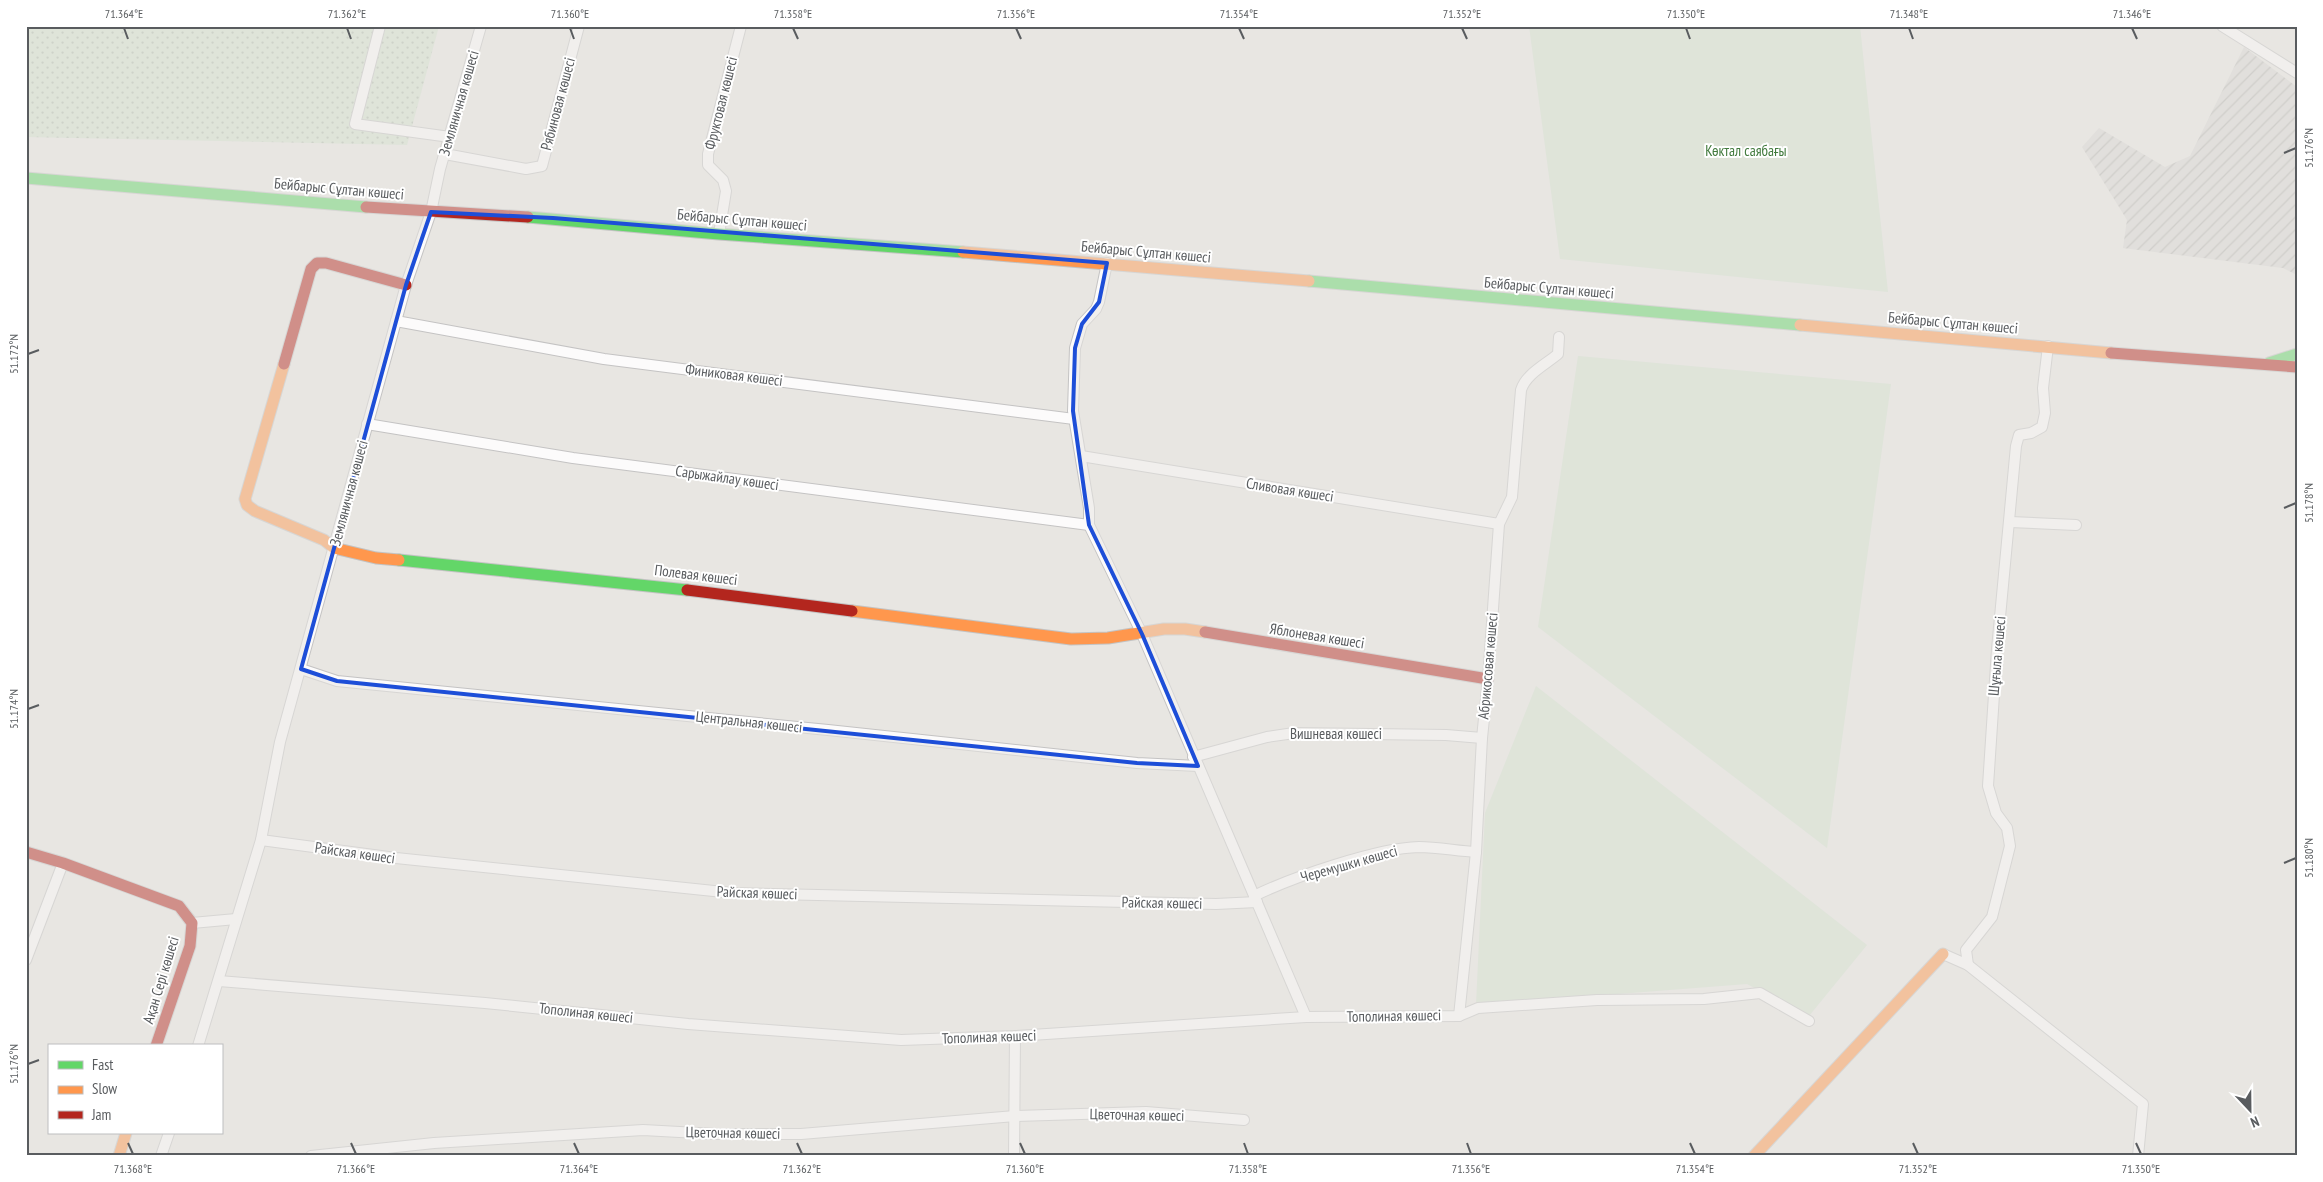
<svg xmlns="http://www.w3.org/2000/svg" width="2323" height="1182" viewBox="0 0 2323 1182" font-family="'PT Sans Narrow',sans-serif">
<defs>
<pattern id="industrial-furrows" width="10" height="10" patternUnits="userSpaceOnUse" patternTransform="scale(1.25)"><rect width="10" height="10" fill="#d9d7d4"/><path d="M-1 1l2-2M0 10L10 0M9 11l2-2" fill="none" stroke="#b3b2af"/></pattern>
<pattern id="garden-dots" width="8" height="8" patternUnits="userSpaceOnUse" patternTransform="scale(1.25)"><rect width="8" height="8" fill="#d4e2cf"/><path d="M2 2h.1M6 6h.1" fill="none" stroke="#afbaab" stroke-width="1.8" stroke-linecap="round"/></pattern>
</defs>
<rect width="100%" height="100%" fill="#e8e6e2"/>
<polygon fill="url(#industrial-furrows)" points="2244,47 2297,87 2297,275 2283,268 2123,248 2127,220 2082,147 2099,128 2165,167 2190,156"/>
<g fill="#d4e2cf">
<polygon points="1529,26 1860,26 1888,292 1560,259"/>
<polygon points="1578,356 1891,384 1827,848 1538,627"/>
<polygon points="1536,686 1867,945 1809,1016 1747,984 1476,1005 1485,813"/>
</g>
<polygon fill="url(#garden-dots)" points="26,26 439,26 407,145 26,137"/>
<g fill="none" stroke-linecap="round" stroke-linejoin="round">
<g stroke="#c4c3c3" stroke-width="12">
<g id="street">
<polyline points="380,26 355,124 450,137"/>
<polyline points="2222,26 2297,73"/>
<polyline points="445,154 526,169 542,166 579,26"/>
<polyline points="719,234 726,191 723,180 708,165 708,154 741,26"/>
<polyline points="1107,263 1099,302 1096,309 1082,324 1075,348 1073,411 1089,508 1089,525 1142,634 1306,1017"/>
<polyline points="396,321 604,359 1074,419"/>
<polyline points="367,424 573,458 1089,525"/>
<polyline points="1081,456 1499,524"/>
<polyline points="2010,522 2076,525"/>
<polyline points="301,669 337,681 828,730 1137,763 1198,766"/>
<polyline points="1193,757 1267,737 1294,733 1446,735 1482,738"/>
<polyline points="261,840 396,858 733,893 1216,904 1257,902"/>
<path d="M 1254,896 C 1293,877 1377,848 1419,847 C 1438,847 1457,851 1476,852"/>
<polyline points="192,923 236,919"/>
<polyline points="1943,954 1968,965 2143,1104 2138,1156"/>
<polyline points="26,960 63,863"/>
<polyline points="1968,965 1966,950 1992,917 2010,846 2007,828 1996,813 1988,786 1997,649 2016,446 2019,435 2031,433 2042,427 2045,413 2043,388 2048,346"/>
<polyline points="219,981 485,1003 688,1024 901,1040 1015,1036 1306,1017 1459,1016 1478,1008 1597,1000 1704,999 1760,993 1809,1021"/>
<path d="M 1459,1016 L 1476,852 L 1482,738 L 1488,679 L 1499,524 L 1512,497 L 1521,390 C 1526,374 1545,365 1558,354 L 1559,337"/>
<polyline points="198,1046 261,840 280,742 406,285 431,212 440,169 481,26"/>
<polyline points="161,1156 169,1133"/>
<polyline points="311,1156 434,1143 643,1130 716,1134 801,1134 1015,1116 1146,1112 1244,1120"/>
<polyline points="1014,1156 1015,1036"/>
</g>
</g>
<g stroke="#c3c3c3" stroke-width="13">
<g id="fast">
<polyline points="26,178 366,207"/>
<polyline points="528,217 719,234 963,252"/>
<polyline points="1309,281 1800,325"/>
<polyline points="2269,363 2297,354"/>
<polyline points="399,560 687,590"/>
</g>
</g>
<g stroke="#c3c3c3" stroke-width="13">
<g id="slow">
<polyline points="963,252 1309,281"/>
<polyline points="1800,325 2111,353"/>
<polyline points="284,364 245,499 247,505 255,511 324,540 334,548 376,558 399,560"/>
<polyline points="852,611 1071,639 1108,638 1164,629 1185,629 1205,632"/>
<polyline points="119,1156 126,1133"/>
<polyline points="1754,1156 1943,954"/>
</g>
</g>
<g stroke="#c3c3c3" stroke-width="13">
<g id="jam">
<polyline points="366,207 528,217"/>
<polyline points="2111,353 2297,367"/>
<polyline points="284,364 311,269 317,263 326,263 406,285"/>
<polyline points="687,590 852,611"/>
<polyline points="1205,632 1488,679"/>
<polyline points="26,852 63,863 179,906 192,923 190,946 156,1046"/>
</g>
</g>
<use href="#street" stroke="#fcfbfb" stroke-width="10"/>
<use href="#fast" stroke="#63d668" stroke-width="11"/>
<use href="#slow" stroke="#ff974d" stroke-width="11"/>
<use href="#jam" stroke="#b3261e" stroke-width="11"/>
</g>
<path d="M0 0H2323V1182H0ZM 431,212 L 553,218 L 1107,263 L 1099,302 L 1082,324 L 1075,348 L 1073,411 L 1089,525 L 1142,634 L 1198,766 L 1137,763 L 337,681 L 301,669 L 406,285 Z" fill="#e8e6e2" fill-opacity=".55" fill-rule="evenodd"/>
<path fill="none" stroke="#1d4ed8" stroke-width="4" stroke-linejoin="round" d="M 431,212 L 553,218 L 1107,263 L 1099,302 L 1082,324 L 1075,348 L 1073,411 L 1089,525 L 1142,634 L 1198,766 L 1137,763 L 337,681 L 301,669 L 406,285 Z"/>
<path fill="none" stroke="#595c5f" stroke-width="2" d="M 124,28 L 128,39M 347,28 L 351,39M 570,28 L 574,39M 793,28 L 798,39M 1016,28 L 1021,39M 1239,28 L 1244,39M 1462,28 L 1467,39M 1686,28 L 1690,39M 1909,28 L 1913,39M 2132,28 L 2137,39M 2284,153 L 2296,148M 28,354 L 39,350M 2284,508 L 2296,503M 28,709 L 39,705M 2284,863 L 2296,858M 28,1064 L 39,1060M 128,1143 L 133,1154M 351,1143 L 356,1154M 574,1143 L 579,1154M 797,1143 L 802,1154M 1020,1143 L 1025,1154M 1244,1143 L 1248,1154M 1467,1143 L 1471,1154M 1690,1143 L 1695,1154M 1913,1143 L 1918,1154M 2136,1143 L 2141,1154"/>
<g text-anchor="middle" stroke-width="4" stroke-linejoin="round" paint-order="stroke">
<g font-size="15" fill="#595c5f" stroke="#fff">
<text transform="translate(459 103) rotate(-74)" y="5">Земляничная көшесі</text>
<text transform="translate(721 103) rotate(-76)" y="5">Фруктовая көшесі</text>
<text transform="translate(558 104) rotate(-75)" y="5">Рябиновая көшесі</text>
<text transform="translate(339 189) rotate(5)" y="5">Бейбарыс Сұлтан көшесі</text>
<text transform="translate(742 220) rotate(5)" y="5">Бейбарыс Сұлтан көшесі</text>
<text transform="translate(1146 252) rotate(5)" y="5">Бейбарыс Сұлтан көшесі</text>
<text transform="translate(1549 288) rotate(5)" y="5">Бейбарыс Сұлтан көшесі</text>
<text transform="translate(1953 323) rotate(5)" y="5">Бейбарыс Сұлтан көшесі</text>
<text transform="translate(734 375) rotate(7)" y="5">Финиковая көшесі</text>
<text transform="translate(727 478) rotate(8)" y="5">Сарыжайлау көшесі</text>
<text transform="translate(1290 490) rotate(9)" y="5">Сливовая көшесі</text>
<text transform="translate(349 493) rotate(-75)" y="5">Земляничная көшесі</text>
<text transform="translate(696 575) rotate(7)" y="5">Полевая көшесі</text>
<text transform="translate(1317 636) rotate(9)" y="5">Яблоневая көшесі</text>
<text transform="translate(1997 656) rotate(-85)" y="5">Шұғыла көшесі</text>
<text transform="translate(1488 666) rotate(-85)" y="5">Абрикосовая көшесі</text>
<text transform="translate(749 722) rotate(6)" y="5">Центральная көшесі</text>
<text x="1336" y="739">Вишневая көшесі</text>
<text transform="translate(355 853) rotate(8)" y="5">Райская көшесі</text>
<text transform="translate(1349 864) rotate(-16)" y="5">Черемушки көшесі</text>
<text transform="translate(757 893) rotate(2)" y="5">Райская көшесі</text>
<text transform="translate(1162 903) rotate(1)" y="5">Райская көшесі</text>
<text transform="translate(161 980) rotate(-73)" y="5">Ақан Сері көшесі</text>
<text transform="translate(586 1013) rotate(6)" y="5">Тополиная көшесі</text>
<text transform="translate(1394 1016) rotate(-1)" y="5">Тополиная көшесі</text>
<text transform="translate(989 1037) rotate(-2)" y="5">Тополиная көшесі</text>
<text transform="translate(1137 1115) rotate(1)" y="5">Цветочная көшесі</text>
<text transform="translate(733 1133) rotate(1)" y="5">Цветочная көшесі</text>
</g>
<g font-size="15" fill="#417a3d" stroke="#fff">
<text x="1746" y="156">Көктал саябағы</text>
</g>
</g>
<rect width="2323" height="1182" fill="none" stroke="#ffffff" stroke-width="55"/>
<rect x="48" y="1044" width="175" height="90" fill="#ffffff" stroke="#bdbebf"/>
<rect x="58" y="1061" width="25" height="8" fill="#63d668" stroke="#bdbebf"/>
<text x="92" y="1070" font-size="15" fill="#595c5f">Fast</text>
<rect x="58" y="1086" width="25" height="8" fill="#ff974d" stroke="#bdbebf"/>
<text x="92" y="1094" font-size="15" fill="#595c5f">Slow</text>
<rect x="58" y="1111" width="25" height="8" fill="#b3261e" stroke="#bdbebf"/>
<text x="92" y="1120" font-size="15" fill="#595c5f">Jam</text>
<g transform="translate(2250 1110) rotate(158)" stroke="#ffffff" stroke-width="4" paint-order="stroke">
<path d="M0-4L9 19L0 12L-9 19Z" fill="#595c5f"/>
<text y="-8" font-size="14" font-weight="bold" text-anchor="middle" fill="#595c5f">N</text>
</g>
<rect x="28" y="28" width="2268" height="1126" fill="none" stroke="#595c5f" stroke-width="2"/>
<g font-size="12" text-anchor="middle" fill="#595c5f">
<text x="124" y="18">71.364°E</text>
<text x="347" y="18">71.362°E</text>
<text x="570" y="18">71.360°E</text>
<text x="793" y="18">71.358°E</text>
<text x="1016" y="18">71.356°E</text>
<text x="1239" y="18">71.354°E</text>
<text x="1462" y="18">71.352°E</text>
<text x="1686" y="18">71.350°E</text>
<text x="1909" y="18">71.348°E</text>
<text x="2132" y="18">71.346°E</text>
<text transform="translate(2309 148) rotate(-90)" y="4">51.176°N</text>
<text transform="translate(14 354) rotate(-90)" y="4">51.172°N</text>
<text transform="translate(2309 503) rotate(-90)" y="4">51.178°N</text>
<text transform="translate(14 709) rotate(-90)" y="4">51.174°N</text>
<text transform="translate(2309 858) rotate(-90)" y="4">51.180°N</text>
<text transform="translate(14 1064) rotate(-90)" y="4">51.176°N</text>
<text x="133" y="1173">71.368°E</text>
<text x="356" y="1173">71.366°E</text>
<text x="579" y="1173">71.364°E</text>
<text x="802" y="1173">71.362°E</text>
<text x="1025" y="1173">71.360°E</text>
<text x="1248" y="1173">71.358°E</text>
<text x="1471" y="1173">71.356°E</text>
<text x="1695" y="1173">71.354°E</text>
<text x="1918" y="1173">71.352°E</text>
<text x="2141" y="1173">71.350°E</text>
</g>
</svg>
